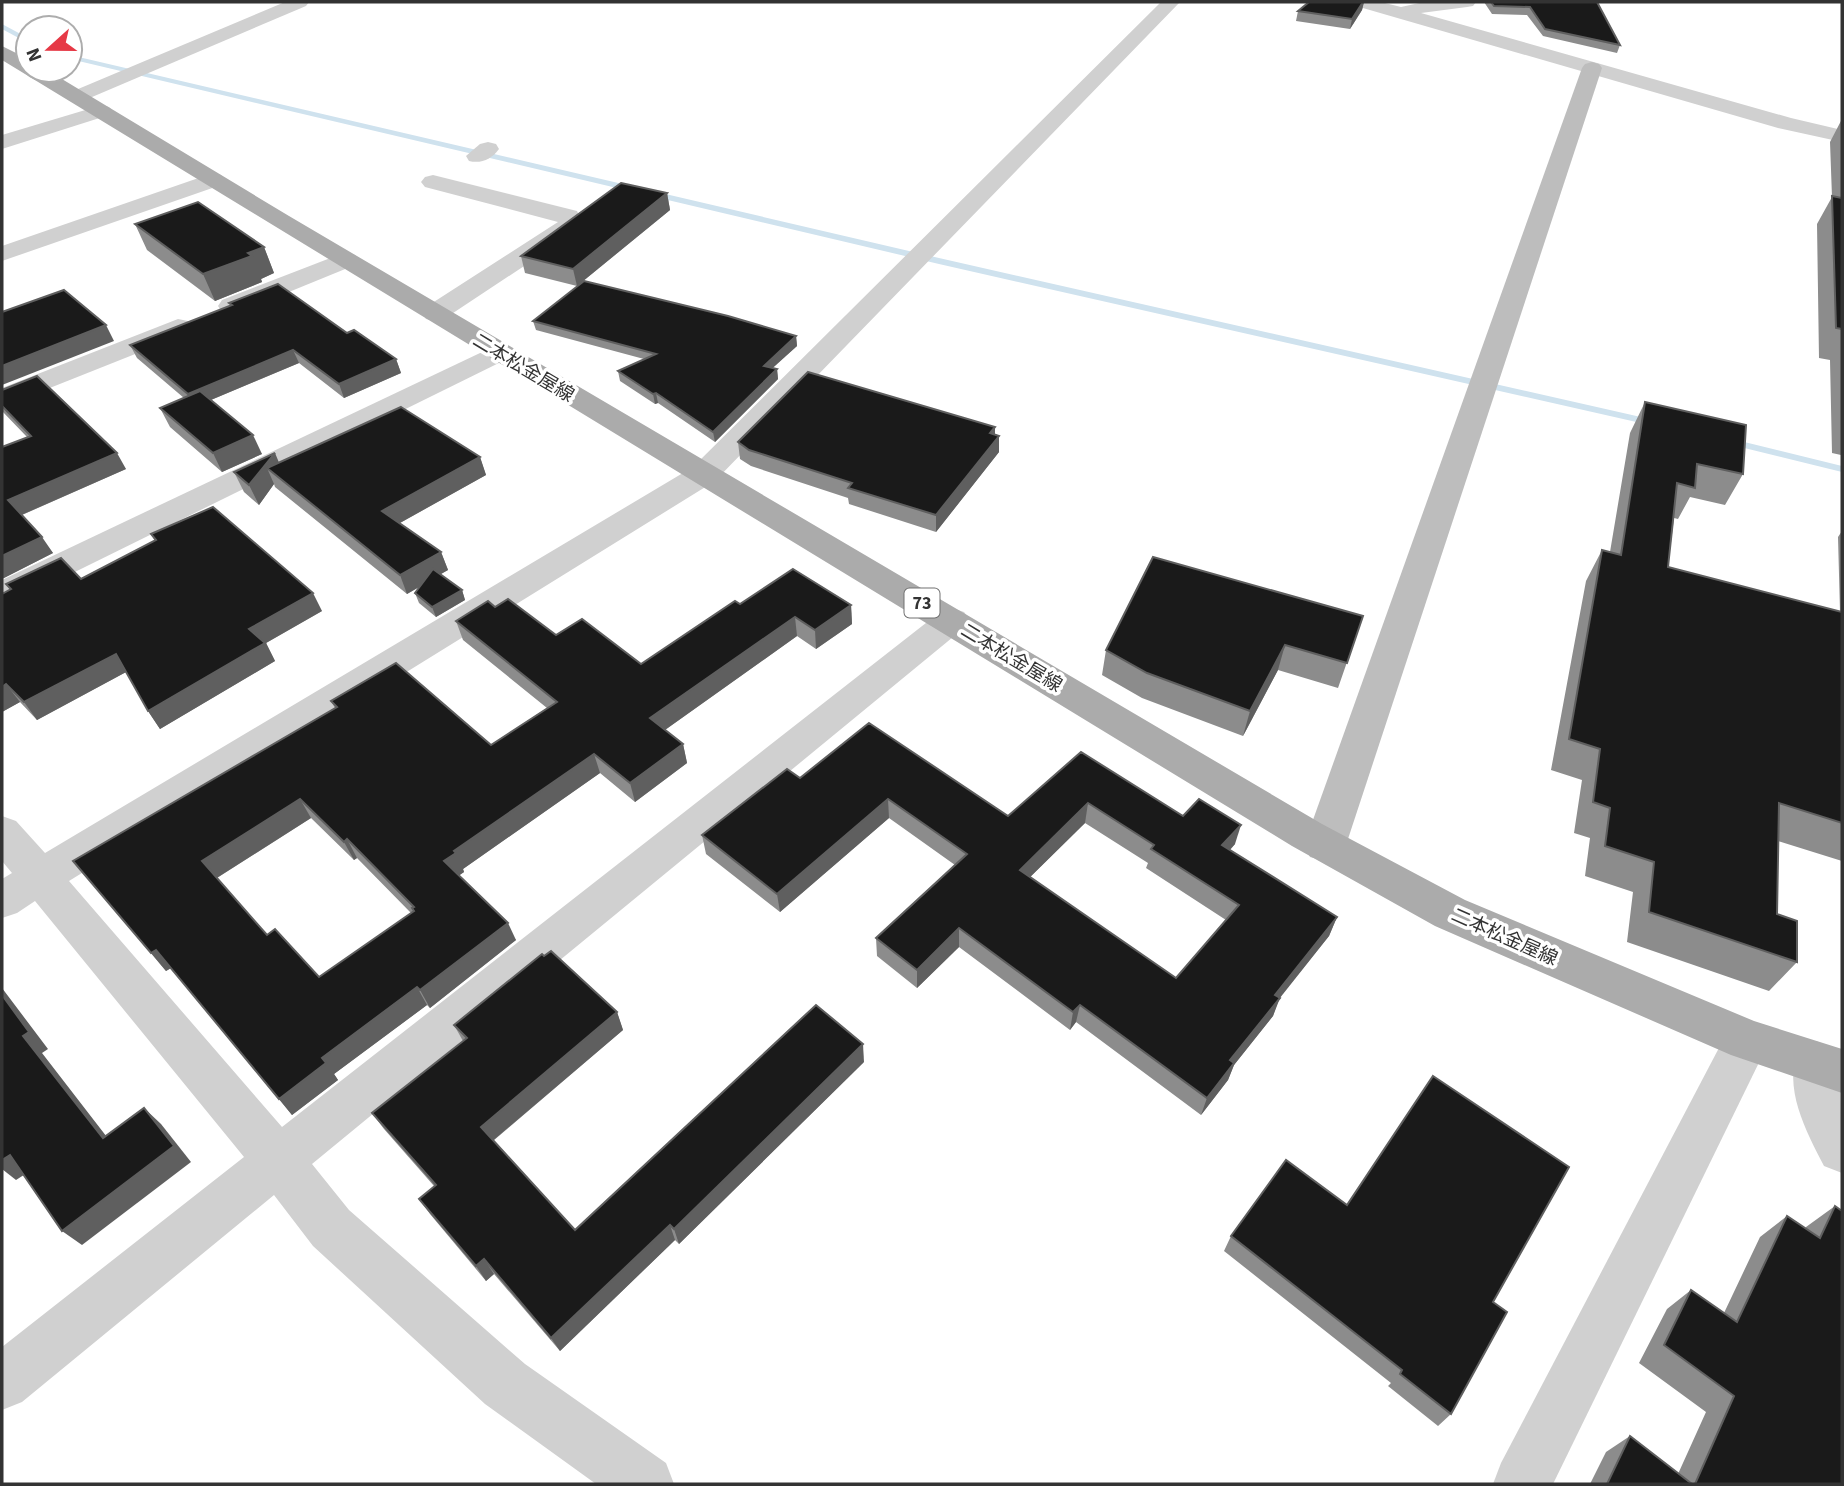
<svg xmlns="http://www.w3.org/2000/svg" width="1844" height="1486" viewBox="0 0 1844 1486" font-family="'Source Sans 3','Noto Sans JP',sans-serif">
<rect width="100%" height="100%" fill="#fff"/>
<g fill="none" stroke-linecap="round" stroke-linejoin="round">
<g fill="#cfe2ee" fill-rule="evenodd">
<polygon points="2,24 28,38 28,43 2,29"/>
<polygon points="70,55 939,258 1654,420 1659,423 1654,426 939,264 70,59"/>
<polygon points="1728,438 1842,466 1842,472 1724,443 1723,441"/>
</g>
<g fill="#d0d0d0" fill-rule="evenodd">
<polygon points="285,2 309,2 306,6 85,100 71,100 68,96 71,92"/>
<polygon points="1161,2 1180,2 715,481 69,881 282,1127 940,612 952,608 964,612 970,620 964,628 312,1164 349,1210 525,1364 666,1463 674,1484 596,1484 485,1404 313,1246 274,1195 22,1402 2,1410 2,1347 244,1157 35,901 17,913 2,918 2,879 12,873 2,861 2,816 16,821 45,853 693,467"/>
<polygon points="1353,2 1381,2 1401,7 1424,2 1476,2 1473,6 1467,7 1421,13 1791,118 1842,130 1842,142 1778,128 1356,6"/>
<polygon points="102,105 109,107 113,111 109,115 2,149 2,135"/>
<path d="M 488,142 L 496,144 L 499,149 C 492,159 481,164 469,161 L 466,156 L 480,144 Z"/>
<polygon points="213,173 221,175 225,180 221,185 2,261 2,246"/>
<polygon points="433,175 577,211 583,224 580,229 444,319 435,321 426,319 422,313 426,307 558,222 425,187 421,182 425,177"/>
<polygon points="346,252 355,255 359,260 355,265 240,312 231,314 222,312 218,306 222,300"/>
<polygon points="178,319 188,321 192,327 188,333 2,407 2,388"/>
<polygon points="499,344 509,346 513,352 509,358 14,602 2,605 2,580"/>
<polygon points="1747,1019 1763,1025 1770,1040 1553,1484 1493,1484 1501,1463 1731,1025"/>
<path d="M 1816,1041 L 1833,1048 L 1840,1063 L 1842,1173 L 1824,1166 C 1806,1131 1782,1087 1799,1048 Z"/>
</g>
<polygon fill="#bdbdbd" fill-rule="evenodd" points="1592,62 1599,64 1602,68 1346,845 1340,857 1325,861 1310,857 1304,845 1582,68 1585,64"/>
<polygon fill="#ababab" fill-rule="evenodd" points="2,46 28,59 28,70 47,70 289,216 1322,824 1465,900 1754,1021 1842,1049 1842,1093 1731,1055 1435,926 1292,846 2,60"/>
</g>
<g fill="#8c8c8c" fill-rule="evenodd">
<polygon points="1364,2 1362,10 1350,29 1296,21 1298,11"/>
<polygon points="1484,2 1597,2 1620,45 1617,53 1543,36 1527,15 1492,14"/>
<polygon points="1842,119 1842,489 1841,455 1832,453 1830,360 1819,358 1817,224 1832,197 1830,142"/>
<polygon points="667,193 670,210 577,286 525,273 521,256"/>
<polygon points="135,224 264,247 274,273 261,279 262,282 215,301 147,250"/>
<polygon points="229,303 347,333 396,359 401,373 344,398 299,363 211,400 262,454 222,472 170,427 160,408 184,398 137,358 130,345 231,306"/>
<polygon points="533,321 796,336 797,346 772,368 777,369 778,379 715,442 658,403 655,404 620,381 618,371 644,359 536,330"/>
<polygon points="2,390 126,469 22,515 53,553 2,579 27,437 2,411"/>
<polygon points="1645,402 1743,474 1725,505 1690,497 1678,519 1674,518 1668,567 1840,612 1838,537 1842,531 1842,885 1842,861 1778,841 1777,914 1797,962 1769,991 1627,942 1633,892 1585,876 1590,838 1574,833 1582,780 1551,770 1586,581 1602,550 1610,552 1630,433"/>
<polygon points="995,434 999,436 999,452 936,532 849,504 848,498 751,466 740,459 738,442"/>
<polygon points="480,457 486,475 400,523 441,552 448,570 440,574 462,590 465,600 436,617 419,603 415,593 421,586 407,594 275,487 274,484 259,505 244,492 234,472 279,463"/>
<polygon points="151,534 322,611 266,643 275,661 160,729 148,711 126,672 37,720 20,702 2,712 2,594 10,590 6,584 81,579 155,541"/>
<path d="M 740,604 L 851,605 L 852,624 L 816,649 L 797,636 L 665,730 L 683,744 L 687,763 L 635,802 L 600,773 L 463,869 L 464,872 L 459,875 L 516,940 L 430,1008 L 427,1005 L 334,1074 L 338,1080 L 292,1115 L 171,968 L 166,971 L 73,861 L 335,708 L 331,701 L 491,745 L 547,708 L 463,640 L 456,621 L 495,607 L 556,635 L 641,664 ZM 311,818 L 354,860 L 357,858 L 411,913 L 319,977 L 267,935 L 217,878 Z"/>
<polygon points="1363,616 1338,688 1278,670 1243,736 1142,698 1102,675 1106,650"/>
<path d="M 1081,752 L 1183,816 L 1235,844 L 1230,850 L 1337,917 L 1329,936 L 1279,998 L 1273,1016 L 1234,1065 L 1228,1080 L 1201,1115 L 1076,1022 L 1070,1030 L 959,947 L 917,988 L 877,956 L 876,938 L 955,865 L 889,818 L 780,912 L 706,854 L 702,835 L 800,778 L 1008,816 ZM 1085,823 L 1148,863 L 1146,868 L 1226,920 L 1176,978 L 1030,877 Z"/>
<polygon points="617,1012 623,1030 493,1141 575,1230 864,1062 679,1244 675,1240 560,1351 494,1274 486,1281 430,1214 419,1199 434,1186 384,1129 372,1113 463,1041 454,1025"/>
<polygon points="1347,1205 1493,1302 1451,1414 1438,1426 1388,1386 1391,1383 1224,1251 1231,1236"/>
<polygon points="1835,1206 1842,1484 1590,1484 1606,1452 1630,1436 1678,1474 1706,1412 1639,1363 1667,1309 1691,1290 1724,1313 1760,1237 1787,1216 1805,1229 1806,1227"/>
</g>
<g fill="#5f5f5f">
<polygon points="1364,2 1362,10 1350,29 1352,19"/>
<polygon points="667,193 670,210 577,286 573,269"/>
<polygon points="264,247 274,273 261,279 262,282 215,301 203,274 248,253"/>
<polygon points="106,325 114,341 2,385 2,366"/>
<polygon points="796,336 797,346 765,375 764,366"/>
<polygon points="293,350 299,363 194,407 188,394"/>
<polygon points="396,359 401,373 344,398 339,384"/>
<polygon points="777,369 778,379 715,442 713,432"/>
<polygon points="656,393 658,403 655,404 653,394"/>
<polygon points="995,427 995,442 999,436 999,452 936,532 936,515"/>
<polygon points="253,435 262,454 222,472 213,453"/>
<polygon points="117,453 126,469 19,516 8,500"/>
<polygon points="275,453 283,472 267,468 274,484 259,505 249,485"/>
<polygon points="480,457 486,475 389,529 382,511"/>
<polygon points="42,537 53,553 2,579 2,556"/>
<polygon points="441,552 448,570 407,594 400,575"/>
<polygon points="462,590 465,600 436,617 432,607"/>
<polygon points="313,593 322,611 266,643 275,661 160,729 148,711 249,629"/>
<polygon points="851,605 852,624 816,649 815,630"/>
<polygon points="795,617 797,636 655,737 650,718"/>
<polygon points="1285,645 1278,670 1243,736 1250,711"/>
<polygon points="116,654 128,671 37,720 24,702"/>
<polygon points="6,684 20,702 2,712 2,687"/>
<polygon points="683,744 687,763 635,802 630,783"/>
<polygon points="594,754 600,773 463,869 464,872 453,880 444,861 454,851"/>
<polygon points="300,799 311,818 215,879 202,861"/>
<polygon points="888,799 889,818 780,912 777,894"/>
<polygon points="1088,803 1085,823 1018,889 1020,870"/>
<polygon points="1241,825 1235,844 1217,864 1222,845"/>
<polygon points="347,839 357,858 354,860 344,842"/>
<polygon points="1337,917 1329,936 1268,1013 1275,995"/>
<polygon points="508,923 516,940 430,1008 420,990"/>
<polygon points="959,928 959,947 917,988 917,970"/>
<polygon points="156,950 171,968 166,971 151,953"/>
<polygon points="417,987 427,1005 334,1074 338,1080 292,1115 279,1099 322,1058"/>
<polygon points="2,988 48,1049 42,1053 120,1154 103,1138 23,1036 2,995"/>
<polygon points="1280,998 1273,1016 1234,1065 1228,1080 1201,1115 1207,1098 1230,1060"/>
<polygon points="1080,1005 1076,1022 1070,1030 1073,1012"/>
<polygon points="617,1012 623,1030 490,1143 481,1127"/>
<polygon points="863,1044 864,1062 679,1244 674,1229"/>
<polygon points="144,1108 161,1124 191,1162 82,1245 62,1231"/>
<polygon points="10,1155 30,1171 16,1180 2,1169 2,1160"/>
<polygon points="670,1225 675,1240 560,1351 551,1338"/>
<polygon points="484,1259 494,1274 486,1281 476,1266"/>
</g>
<g fill="#1a1a1a" stroke="#5f5f5f" stroke-width="2" fill-rule="evenodd">
<polygon points="1309,2 1363,2 1352,19 1298,11"/>
<polygon points="1491,2 1597,2 1620,45 1545,29 1530,7 1494,6"/>
<polygon points="621,183 667,193 573,269 521,256"/>
<polygon points="1832,196 1842,198 1842,329 1836,328"/>
<polygon points="198,202 264,247 248,253 252,256 203,274 135,224"/>
<polygon points="584,281 728,316 796,336 764,366 777,369 713,432 656,393 653,394 618,371 656,354 533,321"/>
<polygon points="278,284 347,333 354,330 396,359 339,384 293,350 188,394 130,345 232,305 229,303"/>
<polygon points="64,290 106,325 2,366 2,312"/>
<polygon points="808,372 995,427 990,433 999,436 936,515 848,488 852,483 749,450 738,442"/>
<polygon points="37,376 117,453 8,500 42,537 2,556 2,447 31,436 2,406 2,390"/>
<polygon points="200,391 253,435 213,453 160,408"/>
<polygon points="1645,402 1746,425 1743,474 1697,464 1695,488 1677,483 1668,567 1842,612 1842,823 1779,803 1777,914 1797,921 1797,962 1649,912 1654,862 1605,846 1610,808 1593,802 1600,749 1569,739 1602,550 1621,555"/>
<polygon points="401,407 480,457 382,511 441,552 400,575 267,468"/>
<polygon points="275,453 249,485 234,472"/>
<polygon points="213,507 313,593 249,629 265,643 148,711 116,654 24,702 6,684 2,687 2,594 11,589 6,584 61,558 81,579 156,540 151,534"/>
<polygon points="1153,557 1363,616 1347,663 1285,645 1250,711 1147,673 1106,650"/>
<polygon points="433,569 462,590 432,607 415,593"/>
<path d="M 793,569 L 851,605 L 815,630 L 795,617 L 650,718 L 683,744 L 630,783 L 594,754 L 454,851 L 456,853 L 444,861 L 508,923 L 420,990 L 417,987 L 322,1058 L 326,1063 L 279,1099 L 156,950 L 151,953 L 73,861 L 337,707 L 331,701 L 396,663 L 491,745 L 557,702 L 456,621 L 488,601 L 495,607 L 508,599 L 556,635 L 582,619 L 641,664 L 735,601 L 740,604 ZM 300,799 L 344,842 L 347,839 L 414,907 L 412,908 L 414,911 L 319,977 L 275,929 L 267,935 L 202,861 Z"/>
<path d="M 869,723 L 1008,816 L 1081,752 L 1183,816 L 1199,799 L 1241,825 L 1222,845 L 1337,917 L 1275,995 L 1280,998 L 1230,1060 L 1234,1063 L 1207,1098 L 1080,1005 L 1073,1012 L 959,928 L 917,970 L 876,938 L 967,854 L 888,799 L 777,894 L 702,835 L 787,769 L 800,778 ZM 1088,803 L 1154,845 L 1151,849 L 1239,905 L 1176,978 L 1020,870 Z"/>
<polygon points="551,951 617,1012 481,1127 575,1230 816,1005 863,1044 674,1229 670,1225 551,1338 484,1259 476,1266 419,1199 436,1185 372,1113 467,1038 454,1025 542,954 544,956"/>
<polygon points="2,995 29,1032 23,1036 103,1138 144,1108 174,1146 62,1231 10,1155 2,1160"/>
<polygon points="1433,1076 1569,1167 1493,1302 1507,1312 1451,1414 1400,1374 1402,1370 1231,1236 1286,1160 1347,1205"/>
<polygon points="1835,1206 1842,1211 1842,1484 1695,1484 1734,1396 1664,1345 1691,1290 1737,1322 1787,1216 1820,1238"/>
<polygon points="1630,1436 1692,1484 1607,1484"/>
</g>
<g text-anchor="middle" stroke-width="7" stroke-linejoin="round" paint-order="stroke">
<rect fill="#fff" stroke="#707070" stroke-width="2" x="904.5" y="588.5" width="35" height="29" rx="5"/>
<g font-size="18" font-weight="bold" fill="#333">
<text x="922" y="609">73</text>
</g>
<g font-size="19" fill="#333" stroke="#fff">
<text transform="translate(524 367) rotate(31)" y="7">二本松金屋線</text>
<text transform="translate(1012 657) rotate(31)" y="7">二本松金屋線</text>
<text transform="translate(1505 936) rotate(24)" y="7">二本松金屋線</text>
</g>
</g>
<rect width="1844" height="1486" fill="none" stroke="#333333" stroke-width="7"/>
<g transform="translate(49 49) rotate(249)"><circle r="33" fill="#ffffff" stroke="#adadad" stroke-width="2"/>
<path d="M0-5L12 26L0 18L-12 26Z" fill="#e63946"/>
<text y="-10" font-size="19" font-weight="bold" text-anchor="middle" fill="#333333">N</text>
</g>
</svg>
